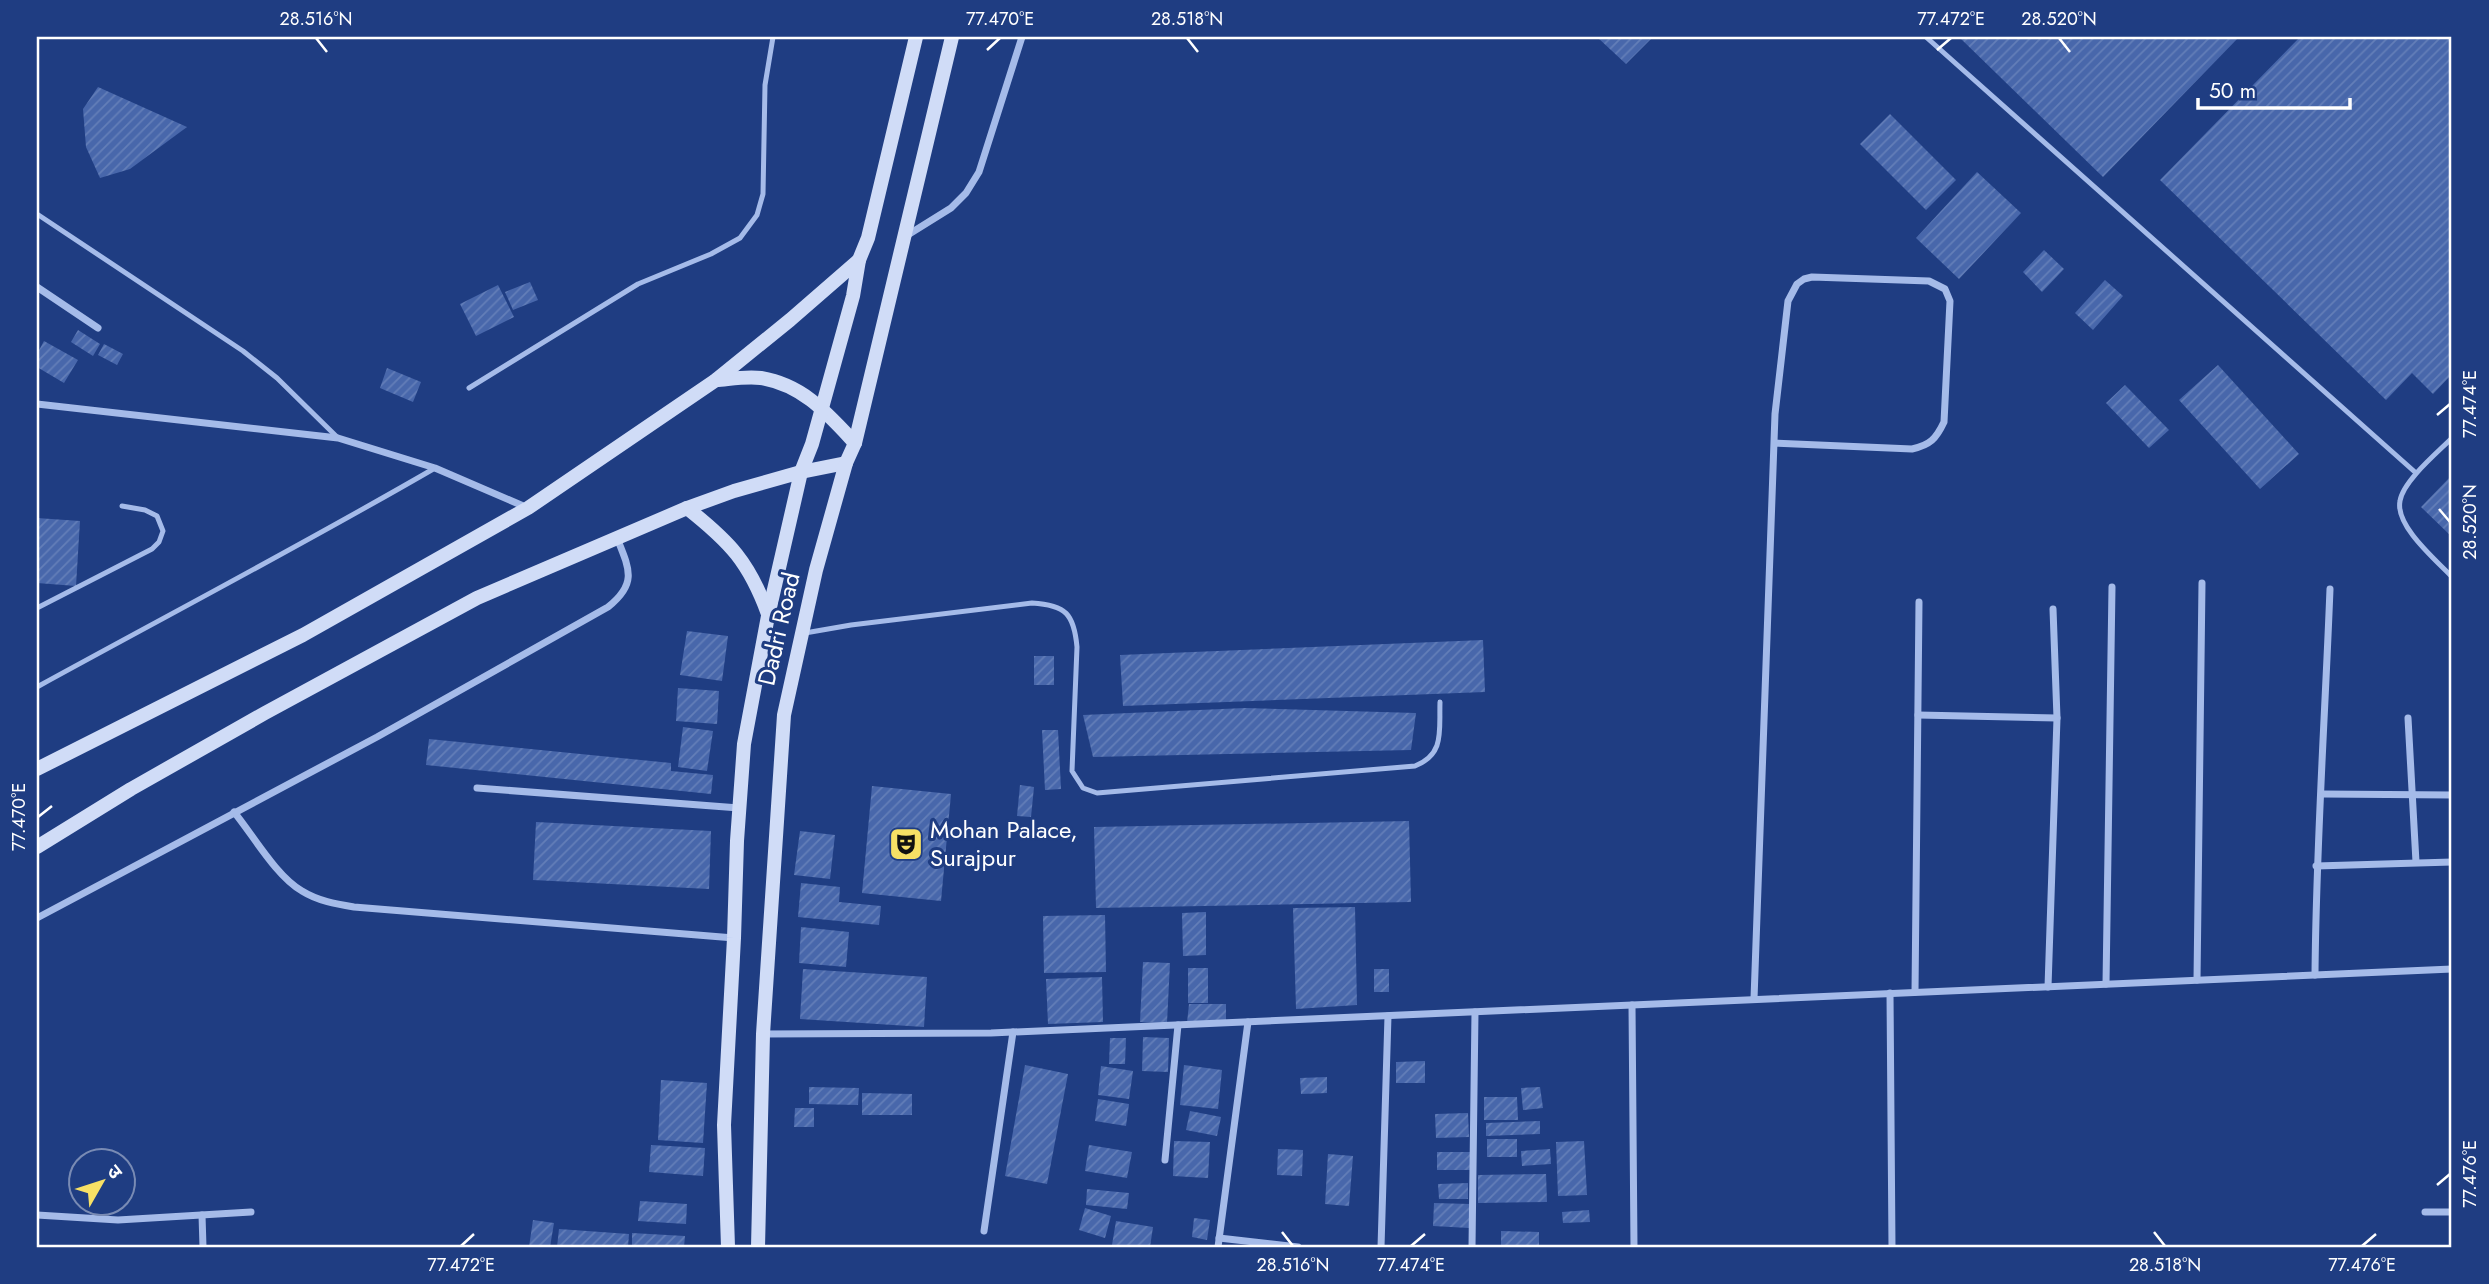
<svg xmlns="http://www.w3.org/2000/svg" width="2489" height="1284" viewBox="0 0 2489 1284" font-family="Jost,'Noto Sans Devanagari',sans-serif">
<defs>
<pattern id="building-hatch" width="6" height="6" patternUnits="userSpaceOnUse" patternTransform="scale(1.75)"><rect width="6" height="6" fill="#4867ab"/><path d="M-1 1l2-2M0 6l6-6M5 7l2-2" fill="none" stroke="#637eb8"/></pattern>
</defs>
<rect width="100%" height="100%" fill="#1f3d82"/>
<g fill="url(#building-hatch)">
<polygon points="1597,37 1653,37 1626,64"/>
<polygon points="1959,37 2239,37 2103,177"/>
<polygon points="2300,37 2452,37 2452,374 2433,394 2412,373 2386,400 2160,180"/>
<polygon points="98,87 187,127 130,169 100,178 86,147 83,109"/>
<polygon points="1890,114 1956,180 1926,210 1860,144"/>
<polygon points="1977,172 2021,213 1959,279 1916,238"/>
<polygon points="2044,250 2064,269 2042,292 2023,272"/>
<polygon points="2105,280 2123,296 2093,330 2075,313"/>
<polygon points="530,282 538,300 513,310 505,292"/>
<polygon points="498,285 514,317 476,336 460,304"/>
<polygon points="78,330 100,344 93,356 71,342"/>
<polygon points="44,341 78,360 64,383 37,367 37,354"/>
<polygon points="104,344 123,354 117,365 98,355"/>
<polygon points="2218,365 2299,454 2260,489 2179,400"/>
<polygon points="387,368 421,382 413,402 380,388"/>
<polygon points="2125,385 2169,430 2149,448 2106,403"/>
<polygon points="2452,475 2452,537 2421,507"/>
<polygon points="37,518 80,521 76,586 37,583"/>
<polygon points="687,631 728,636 722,681 680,675"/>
<polygon points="1483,640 1485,692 1123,706 1120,655"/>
<rect x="1034" y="656" width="20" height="29"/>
<polygon points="678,688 719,691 717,724 676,721"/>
<polygon points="1245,708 1416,713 1411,750 1093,757 1083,715"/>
<polygon points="683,727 713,731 707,771 678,767"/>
<polygon points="1042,730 1058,730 1061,789 1045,790"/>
<polygon points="429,739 671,763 671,771 713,775 711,794 426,765"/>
<polygon points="1020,785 1034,787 1031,817 1017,816"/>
<polygon points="872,786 951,794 941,901 862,893"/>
<polygon points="1409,821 1411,902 1096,908 1094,827"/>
<polygon points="536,822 711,831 709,889 533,880"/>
<polygon points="800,831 835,835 830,879 794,875"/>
<polygon points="801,883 840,887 839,902 881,906 879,925 798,917"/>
<polygon points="1355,907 1357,1005 1296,1009 1293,908"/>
<polygon points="1206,912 1206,955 1183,956 1182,913"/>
<polygon points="1105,915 1106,972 1044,973 1043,916"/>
<polygon points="801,927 849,932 846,967 799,963"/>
<polygon points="1143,962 1170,963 1167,1023 1140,1022"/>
<rect x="1188" y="968" width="20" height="35"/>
<polygon points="803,969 927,977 924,1027 800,1019"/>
<rect x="1374" y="969" width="15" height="23"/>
<polygon points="1102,977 1103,1022 1048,1024 1046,979"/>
<polygon points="1189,1004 1226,1004 1226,1023 1187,1023"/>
<polygon points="1143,1037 1169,1038 1168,1072 1142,1071"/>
<polygon points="1110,1038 1126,1038 1125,1064 1109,1064"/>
<polygon points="1425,1061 1425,1083 1396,1083 1396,1062"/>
<polygon points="1025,1065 1068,1074 1047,1184 1005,1176"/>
<polygon points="1184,1065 1222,1070 1218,1109 1180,1105"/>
<polygon points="1101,1066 1133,1071 1129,1099 1098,1095"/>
<polygon points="1327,1077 1327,1093 1301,1094 1300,1078"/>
<polygon points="661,1080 707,1083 703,1143 658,1140"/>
<polygon points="809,1087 859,1088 858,1105 809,1104"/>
<polygon points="1540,1087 1543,1108 1523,1110 1521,1088"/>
<polygon points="862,1093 912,1094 912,1115 862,1115"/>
<polygon points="1484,1097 1517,1097 1518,1120 1484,1120"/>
<polygon points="1098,1099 1129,1104 1126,1126 1095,1121"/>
<polygon points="795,1108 814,1108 814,1127 794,1127"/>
<polygon points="1190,1111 1221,1117 1217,1136 1186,1130"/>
<polygon points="1468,1113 1469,1137 1436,1138 1435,1114"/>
<polygon points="1540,1121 1540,1134 1486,1136 1486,1123"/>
<rect x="1487" y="1139" width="30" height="18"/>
<polygon points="1174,1141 1210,1142 1208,1178 1173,1176"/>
<polygon points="1584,1141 1587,1195 1558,1196 1556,1142"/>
<polygon points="651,1145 705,1148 703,1176 649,1172"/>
<polygon points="1089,1145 1132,1152 1127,1178 1085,1171"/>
<polygon points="1278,1149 1303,1150 1302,1176 1277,1175"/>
<polygon points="1550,1149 1551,1164 1522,1166 1521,1151"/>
<polygon points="1437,1152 1470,1152 1471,1170 1437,1170"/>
<polygon points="1328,1154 1353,1156 1349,1206 1325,1204"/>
<polygon points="1546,1174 1547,1202 1478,1203 1478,1175"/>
<polygon points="1468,1183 1468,1199 1439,1199 1438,1184"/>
<polygon points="1087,1189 1129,1193 1127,1209 1086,1205"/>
<polygon points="640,1201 687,1204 686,1224 638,1221"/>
<polygon points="1434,1203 1470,1204 1469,1228 1433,1226"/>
<polygon points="1085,1208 1111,1216 1105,1238 1079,1230"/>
<polygon points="1589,1210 1590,1222 1563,1223 1562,1212"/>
<polygon points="1194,1218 1210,1220 1207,1240 1192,1237"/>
<polygon points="533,1220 554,1223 550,1247 529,1247"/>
<polygon points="1116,1221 1153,1227 1150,1247 1112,1245"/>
<polygon points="559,1229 629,1234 628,1247 557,1247"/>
<polygon points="1501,1231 1539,1232 1539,1247 1501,1247"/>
<polygon points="632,1233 685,1236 684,1247 632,1247"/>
</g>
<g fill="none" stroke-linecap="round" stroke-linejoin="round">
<g stroke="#a5bbe9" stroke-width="5">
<polyline points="1926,37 2416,473"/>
<polyline points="37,214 243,351 277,378 337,437"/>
<polyline points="469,388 638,284 711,254 740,238 757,215 763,194 765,85 773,37"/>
<path d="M 2452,438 C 2438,452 2403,481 2400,501 C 2395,526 2436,560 2452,577"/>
<polyline points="37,608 152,549 159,542 163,531 157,516 145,510 122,506"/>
<path d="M 805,633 L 851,625 L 1032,603 C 1066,605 1074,614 1077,647 L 1072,771 L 1083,788 L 1097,793 L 1415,766 C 1445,754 1439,731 1440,702"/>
<path d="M 37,687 C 170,614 304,544 435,468"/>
</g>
<g stroke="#a5bbe9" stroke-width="7">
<polyline points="906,236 951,208 966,193 979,172 1022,37"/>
<polyline points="37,287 98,328"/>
<polyline points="37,404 338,438 435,468 528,508"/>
<polyline points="1918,715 2057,718"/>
<polyline points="2408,718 2416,862"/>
<polyline points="477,788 739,808"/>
<polyline points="2322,794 2452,795"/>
<path d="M 234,812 C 253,835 276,876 302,891 C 318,901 336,904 354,907 L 734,938"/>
<polyline points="2316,866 2452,862"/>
<path d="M 37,918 L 377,737 L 608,607 C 637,584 630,570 617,538"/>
<path d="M 2315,975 C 2316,846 2325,718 2330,589"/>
<polyline points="2197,980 2202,583"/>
<polyline points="2106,984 2112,587"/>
<polyline points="2048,987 2057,718 2053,609"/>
<polyline points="1915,992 1919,602"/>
<polyline points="1890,993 1892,1247"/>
<path d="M 1754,999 L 1775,414 L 1788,301 L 1797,284 L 1804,279 L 1812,277 L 1929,281 L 1945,289 L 1950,301 L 1944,422 C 1936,439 1930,445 1912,449 L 1775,443"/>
<polyline points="1632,1005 1634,1247"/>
<polyline points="763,1034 991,1033 2452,969"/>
<polyline points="1165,1160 1178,1025"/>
<polyline points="2425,1212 2452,1212"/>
<polyline points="37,1215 118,1220 251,1212"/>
<polyline points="202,1215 203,1247"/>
<polyline points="984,1231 1013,1032"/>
<polyline points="1219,1238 1298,1247"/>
<polyline points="1218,1247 1248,1022"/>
<polyline points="1381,1247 1388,1016"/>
<polyline points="1472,1247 1475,1012"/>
</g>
<g stroke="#d0dcf7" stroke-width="14">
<path d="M 716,380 C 730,379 747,376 761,378 C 803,385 827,413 855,443"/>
<path d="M 687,508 C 730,542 749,562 768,614"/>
<polyline points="37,769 303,635 528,508 716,380 790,320 859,260 868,238 916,37"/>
<polyline points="37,847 131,789 265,713 477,598 687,508 734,491 801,472 846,463"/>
<polyline points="728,1247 724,1125 734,938 737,841 744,744 768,616 801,472 812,444 853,296 859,260"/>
<polyline points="758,1247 763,1034 784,715 816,570 846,463 855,443 952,37"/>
</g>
</g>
<path fill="none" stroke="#fff" stroke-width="2.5" d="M 316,38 L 327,52M 1187,38 L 1198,52M 2059,38 L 2070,52M 987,50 L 1000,38M 1937,50 L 1951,38M 2437,415 L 2450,404M 2439,509 L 2450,522M 38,817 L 52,806M 2437,1185 L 2450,1174M 1282,1232 L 1293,1246M 2154,1232 L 2165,1246M 461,1246 L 474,1234M 1411,1246 L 1425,1234M 2362,1246 L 2376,1234"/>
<defs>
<g id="theatre-square" transform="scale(1.75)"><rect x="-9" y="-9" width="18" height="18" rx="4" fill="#f7e065" stroke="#1f3d82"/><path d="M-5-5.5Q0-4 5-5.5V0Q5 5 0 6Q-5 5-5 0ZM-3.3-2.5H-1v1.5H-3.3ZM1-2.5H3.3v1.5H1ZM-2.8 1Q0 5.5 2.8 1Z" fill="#111"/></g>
</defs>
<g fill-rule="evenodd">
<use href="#theatre-square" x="906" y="844"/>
</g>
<g text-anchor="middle" stroke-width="6" stroke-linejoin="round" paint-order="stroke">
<g font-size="24" fill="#fff" stroke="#1f3d82">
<text transform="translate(779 629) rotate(-77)" y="8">Dadri Road</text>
</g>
<g font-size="24" fill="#fff" stroke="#1f3d82" text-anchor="start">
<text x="930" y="838">Mohan Palace,<tspan x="930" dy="28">Surajpur</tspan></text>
</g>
</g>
<rect width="2489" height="1284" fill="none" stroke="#1f3d82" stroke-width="77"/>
<g transform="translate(102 1182) rotate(51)"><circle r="33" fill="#1f3d82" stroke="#798bb4" stroke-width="2"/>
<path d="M0-5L12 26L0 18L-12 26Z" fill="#f7e065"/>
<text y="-10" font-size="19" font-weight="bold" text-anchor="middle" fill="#ffffff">उ</text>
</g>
<path d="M2198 98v10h152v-10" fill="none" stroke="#ffffff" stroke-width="3.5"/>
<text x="2209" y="98" font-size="21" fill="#ffffff" stroke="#1f3d82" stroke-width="5" paint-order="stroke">50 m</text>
<rect x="38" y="38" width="2412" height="1208" fill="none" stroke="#fff" stroke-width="2.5"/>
<g font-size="18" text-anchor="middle" fill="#fff">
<text x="316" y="25">28.516°N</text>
<text x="1000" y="25">77.470°E</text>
<text x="1187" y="25">28.518°N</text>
<text x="1951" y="25">77.472°E</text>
<text x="2059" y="25">28.520°N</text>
<text transform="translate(2470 404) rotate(-90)" y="6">77.474°E</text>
<text transform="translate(2470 522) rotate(-90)" y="6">28.520°N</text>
<text transform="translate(19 817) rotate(-90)" y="6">77.470°E</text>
<text transform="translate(2470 1174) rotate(-90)" y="6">77.476°E</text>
<text x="461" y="1271">77.472°E</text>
<text x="1293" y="1271">28.516°N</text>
<text x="1411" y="1271">77.474°E</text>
<text x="2165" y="1271">28.518°N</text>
<text x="2362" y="1271">77.476°E</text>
</g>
</svg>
